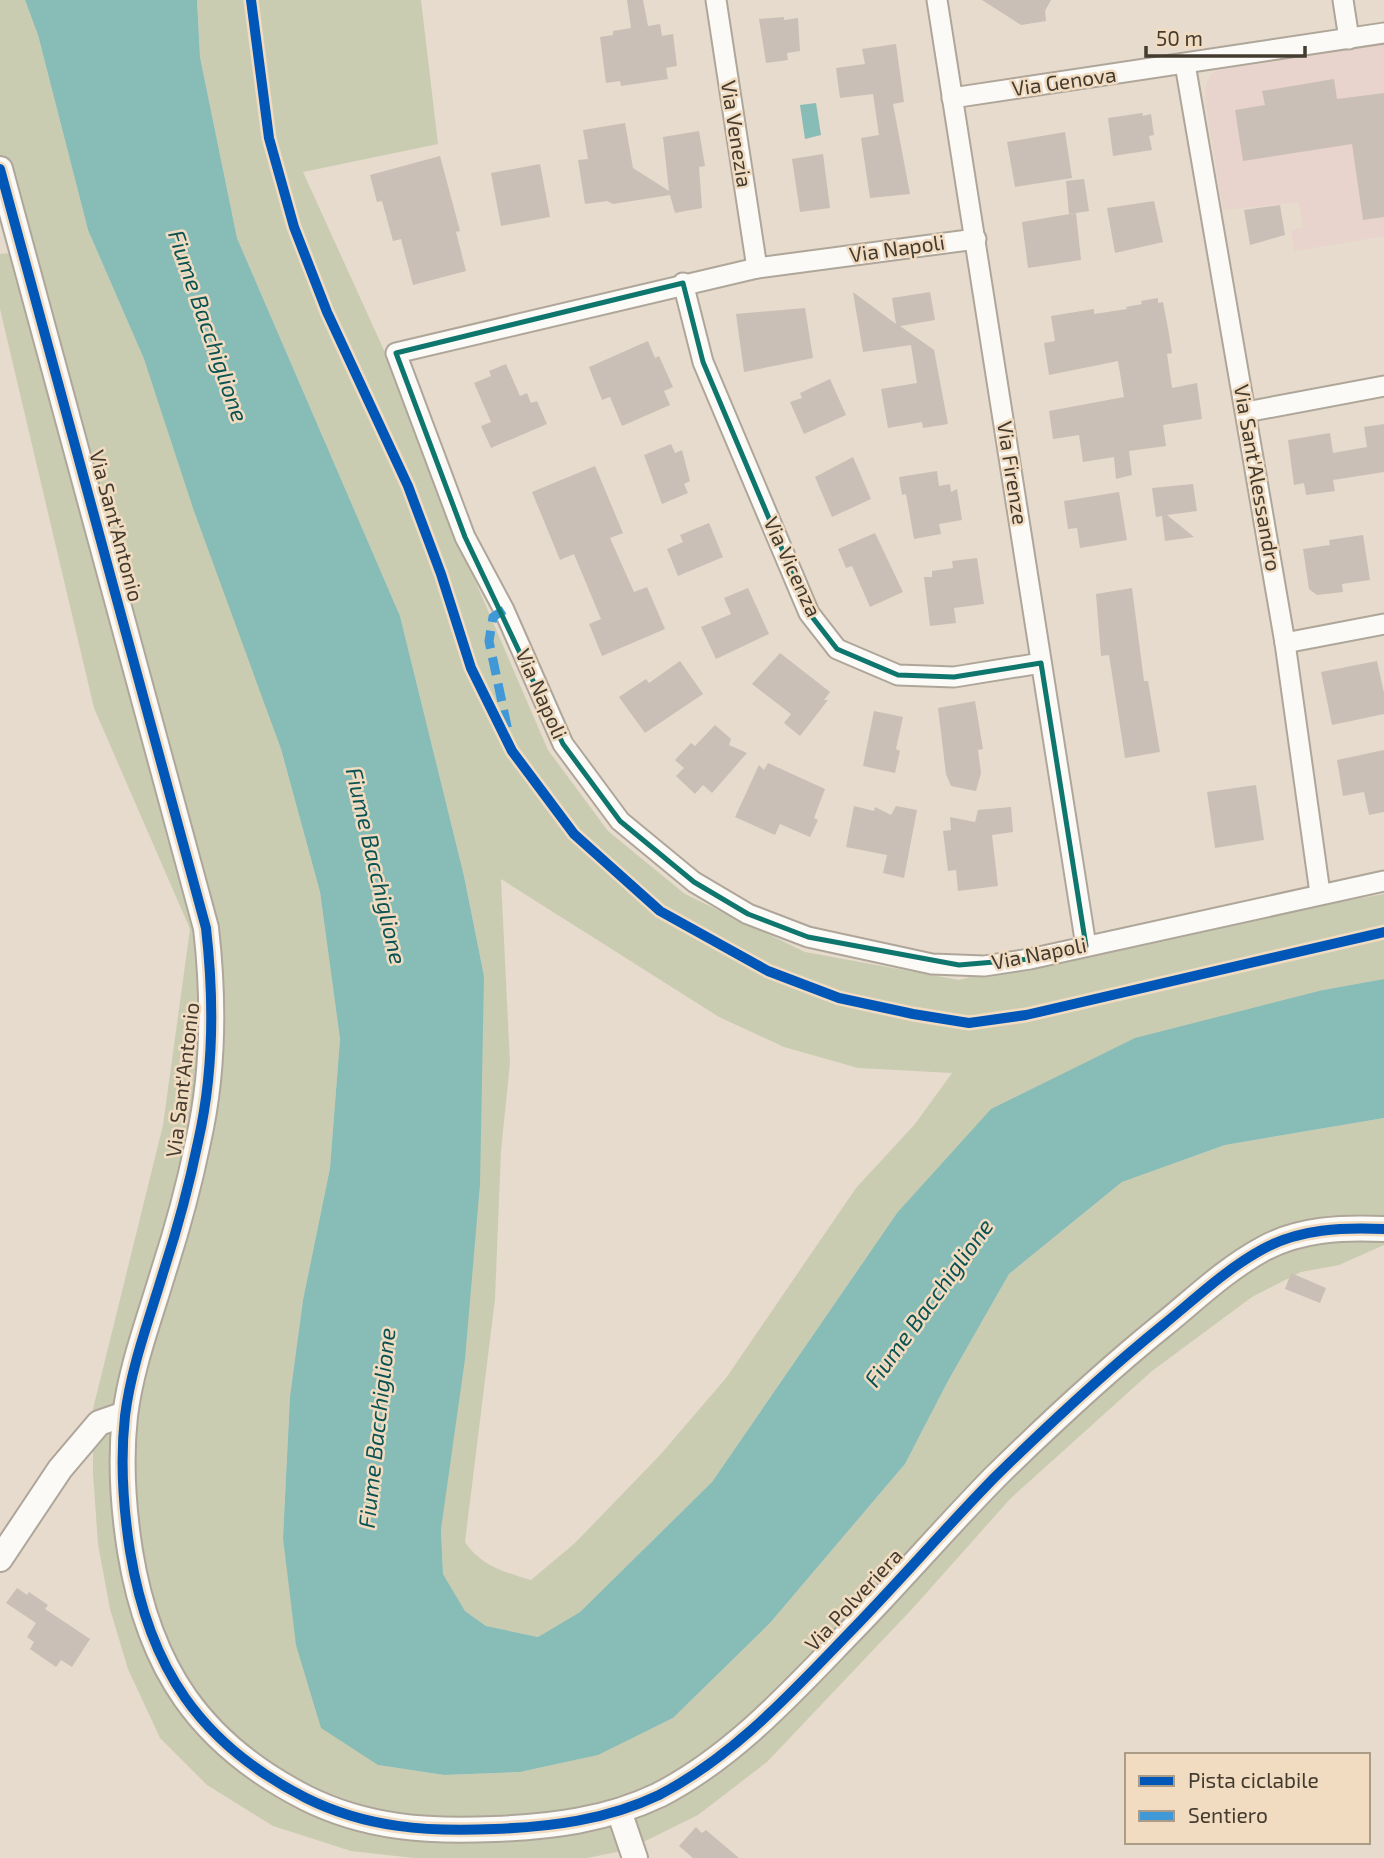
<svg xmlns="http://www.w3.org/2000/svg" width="1384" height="1858" viewBox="0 0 1384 1858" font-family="'Exo 2',sans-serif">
<rect width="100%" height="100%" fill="#e6dbcc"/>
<polygon fill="#e8d4cc" points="1384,44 1384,236 1294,251 1291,230 1303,228 1299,202 1223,210 1205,98 1207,82 1212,74 1218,70"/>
<g fill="#caccb2" fill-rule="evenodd">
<polygon points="0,0 25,0 38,35 88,230 144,359 281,749 320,892 340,1039 330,1168 303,1300 290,1396 283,1538 378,1765 444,1775 520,1772 597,1755 673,1718 770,1623 905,1464 948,1381 1009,1274 1122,1182 1225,1145 1384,1118 1384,1245 1339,1265 1301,1272 1252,1297 1152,1371 1011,1498 913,1608 767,1762 698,1815 627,1850 587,1858 414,1858 351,1851 273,1826 207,1785 160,1738 128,1669 110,1609 98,1544 93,1473 93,1409 163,1125 190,929 94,708 0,309 0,254 23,252 0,163"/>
<path d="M 197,0 L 421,0 L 438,144 L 303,172 L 388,359 L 461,548 L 548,750 L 608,831 L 685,894 L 805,952 L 959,980 L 1086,946 L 1384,894 L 1384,979 L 1323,990 L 897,1213 L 712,1482 L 580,1612 L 538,1637 L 486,1626 L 465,1611 L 443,1574 L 441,1529 L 484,976 L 464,876 L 400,616 L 237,238 L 200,57 ZM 501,879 L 719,1017 L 784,1047 L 858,1068 L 952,1073 L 915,1124 L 856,1188 L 726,1378 L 660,1455 L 575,1543 L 531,1580 C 504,1572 481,1566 465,1542 L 495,1299 L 501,1151 L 510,1063 Z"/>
</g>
<g fill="#88bcb7">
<polygon points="25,0 197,0 200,57 237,238 400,616 464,876 484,976 480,1184 465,1359 441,1529 443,1574 465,1611 486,1626 538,1637 580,1612 712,1482 897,1213 991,1109 1135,1038 1323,990 1384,979 1384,1118 1225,1145 1122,1182 1009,1274 948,1381 905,1464 770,1623 673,1718 598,1755 520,1772 444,1775 378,1765 321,1728 296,1645 283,1538 290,1396 303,1300 330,1168 340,1039 320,892 281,749 194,511 144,359 88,230 38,35"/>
<polygon points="816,103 821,135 805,139 800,105"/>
</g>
<g fill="#cabfb6">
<polygon points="627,0 643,0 648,26 660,24 662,36 673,34 677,66 666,68 668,79 621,86 620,81 606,83 600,37 613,35 613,31 631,28"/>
<polygon points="982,0 1051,0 1045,11 1046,21 1021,25"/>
<polygon points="784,17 784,20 798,18 800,51 787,53 788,60 766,63 759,19"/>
<polygon points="896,44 904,102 893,104 910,194 870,198 861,138 879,135 873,94 840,98 836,68 865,64 862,49"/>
<polygon points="1334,79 1337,99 1384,93 1384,217 1363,220 1352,144 1243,161 1235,110 1265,105 1262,91"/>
<polygon points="1142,113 1143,116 1151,114 1154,135 1149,136 1152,150 1113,156 1108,118"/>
<polygon points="625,123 633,168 669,191 663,137 699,131 705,166 699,167 702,208 675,213 670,195 613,204 607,201 585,204 578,160 588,159 583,130"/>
<polygon points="1065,132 1072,178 1015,187 1007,142"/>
<polygon points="823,154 830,208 800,212 792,159"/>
<polygon points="440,156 460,231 456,232 466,271 413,285 401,239 393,241 382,201 377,202 370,175"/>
<polygon points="540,164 550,217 501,226 491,173"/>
<polygon points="1084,179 1089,211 1069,214 1066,181"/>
<polygon points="1154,201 1163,242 1115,253 1107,208"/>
<polygon points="1280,205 1285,235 1250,245 1244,210"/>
<polygon points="1076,213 1081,260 1028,268 1022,222"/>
<polygon points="853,292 896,324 892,298 930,292 935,320 900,326 934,350 948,424 923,428 922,422 888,428 881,389 917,383 911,345 863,352"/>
<polygon points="1158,298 1158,303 1163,302 1169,334 1172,353 1167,354 1172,388 1197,383 1202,419 1163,425 1166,446 1129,451 1132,475 1116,479 1114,457 1083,462 1079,435 1053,439 1049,411 1124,397 1118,361 1049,375 1044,343 1055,341 1051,316 1094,309 1094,314 1127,309 1126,307 1142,304 1141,301"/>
<polygon points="805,308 813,358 744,372 736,314"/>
<polygon points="648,341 655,358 659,356 673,387 664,391 670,405 622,426 610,397 602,400 589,367"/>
<polygon points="506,364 520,396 527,393 531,403 537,401 547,424 491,448 481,426 491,422 474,383 491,376 489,371"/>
<polygon points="830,379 846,415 804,434 790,402 802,398 800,393"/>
<polygon points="1384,424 1384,472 1333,480 1335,491 1306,495 1304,483 1294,485 1288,440 1330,433 1333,453 1367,447 1364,427"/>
<polygon points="671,444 675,453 682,450 690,481 684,484 688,493 662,504 644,455"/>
<polygon points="853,457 871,499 832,517 815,477"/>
<polygon points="595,466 623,533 610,538 634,592 647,587 665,629 602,656 589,624 601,619 574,554 560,560 532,492"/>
<polygon points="937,471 939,486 950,484 951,492 957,489 962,520 939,524 941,534 914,539 906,494 902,495 899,477"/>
<polygon points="1193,484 1197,511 1167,515 1194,537 1165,541 1162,516 1156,517 1152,488"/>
<polygon points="1119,492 1127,540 1080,548 1077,528 1068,529 1064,501"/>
<polygon points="709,523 723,557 678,576 667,549 683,542 680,535"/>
<polygon points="875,533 903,592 870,607 852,566 846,568 838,549"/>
<polygon points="1363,535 1370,580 1342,584 1343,592 1317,595 1309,589 1303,549 1330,545 1329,540"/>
<polygon points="977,558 984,604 954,608 956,623 930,626 924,577 932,577 932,571 953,568 952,561"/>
<polygon points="748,588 769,634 716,659 701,627 731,614 724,598"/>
<polygon points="1132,588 1144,681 1148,681 1160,752 1125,758 1109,655 1101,656 1096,594"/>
<polygon points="780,653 830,692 824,700 828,700 800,736 784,723 791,714 752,684"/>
<polygon points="680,661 703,694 645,733 619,697 646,679 649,683"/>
<polygon points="1377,661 1384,693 1384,714 1332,725 1321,672"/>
<polygon points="975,701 983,749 978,750 981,773 976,791 951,786 946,774 938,708"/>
<polygon points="874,711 903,717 896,749 900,751 895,773 863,766"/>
<polygon points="715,725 731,739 729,745 747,753 712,793 703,785 695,794 676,776 684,768 675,760 691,743 695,746"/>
<polygon points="1384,750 1384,812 1369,815 1364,792 1343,796 1337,760"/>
<polygon points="768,763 825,789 814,818 818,820 810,837 780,824 775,835 735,817 759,765 764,770"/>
<polygon points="1256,785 1264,840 1215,848 1207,792"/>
<polygon points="854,806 874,811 875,807 891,815 896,806 917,810 904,878 883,873 887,855 846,847"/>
<polygon points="1011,807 1013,832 992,835 998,886 958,891 956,870 948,871 943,831 951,830 950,817 975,822 978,810"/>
<polygon points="1291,1273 1326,1288 1320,1303 1285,1289"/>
<polygon points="17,1588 27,1595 29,1592 48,1605 45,1609 90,1639 72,1667 61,1660 56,1667 30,1649 34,1642 27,1637 36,1623 6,1603"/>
<polygon points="696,1827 702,1833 706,1830 739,1858 693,1858 679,1846"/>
</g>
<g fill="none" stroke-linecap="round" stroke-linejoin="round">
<g stroke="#afa69a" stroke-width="23">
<g id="minor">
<polyline points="716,0 757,268"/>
<polyline points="937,0 1086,946"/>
<polyline points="1343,0 1349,39"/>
<polyline points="1185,64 1285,643 1320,893"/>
<polyline points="952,98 1384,33"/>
<polyline points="976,239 757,268 396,353 465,537 504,610 563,744 620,821 694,882 748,914 808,937 932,964 984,966 1030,959 1384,881"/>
<polyline points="683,283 703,362 809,613 837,649 898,675 954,677 1041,663"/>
<polyline points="1246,412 1384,386"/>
<polyline points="1285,643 1384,624"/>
</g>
</g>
<g stroke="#afa69a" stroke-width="28">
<g id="tertiary">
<path d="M 0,169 L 206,928 C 214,998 214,1072 198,1142 C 189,1186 177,1230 163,1273 C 149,1320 131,1367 125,1416 C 120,1461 123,1506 130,1551 C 149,1668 200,1744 306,1798 C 366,1828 428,1832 494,1829 C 550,1827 607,1820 659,1795 C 733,1757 791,1693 848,1634 C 898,1583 945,1528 995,1477 C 1049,1424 1105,1372 1163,1325 C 1195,1299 1226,1269 1263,1249 C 1299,1229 1343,1227 1384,1229"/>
<polyline points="0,1559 60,1469 99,1423 125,1414"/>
<polyline points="619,1811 635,1858"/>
</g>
</g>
<use href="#minor" stroke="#fbfaf7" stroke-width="19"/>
<use href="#tertiary" stroke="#fbfaf7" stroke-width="24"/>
<polyline stroke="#4098d7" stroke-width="9" stroke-dasharray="18 9" stroke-linecap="butt" points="504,610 493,617 489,641 508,731"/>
<g stroke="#f1dcc1" stroke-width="15">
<g id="cycleway">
<polyline points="251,0 269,138 294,227 327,312 408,486 441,574 471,668 512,751 574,834 660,911 768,971 839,998 913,1014 969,1023 1026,1015 1384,932"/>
<path d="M 0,169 L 206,928 C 214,998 214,1072 198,1142 C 189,1186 177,1230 163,1273 C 149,1320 131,1367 125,1416 C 120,1461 123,1506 130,1551 C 149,1668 200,1744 306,1798 C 366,1828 428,1832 494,1829 C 550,1827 607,1820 659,1795 C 733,1757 791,1693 848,1634 C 898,1583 945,1528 995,1477 C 1049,1424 1105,1372 1163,1325 C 1195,1299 1226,1269 1263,1249 C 1299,1229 1343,1227 1384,1229"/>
</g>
</g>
<use href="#cycleway" stroke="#0057b8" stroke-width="10"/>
</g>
<path fill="none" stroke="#0f766e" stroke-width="5" stroke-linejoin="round" d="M 683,283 L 703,362 L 809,613 L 837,649 L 898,675 L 954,677 L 1041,663 L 1086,946 L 1030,959 L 959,965 L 808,937 L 748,914 L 694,882 L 620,821 L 563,744 L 465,537 L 396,353 Z"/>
<g text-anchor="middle" stroke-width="5" stroke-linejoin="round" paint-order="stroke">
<g font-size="21" fill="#433b30" stroke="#f1dcc1">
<text transform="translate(1064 82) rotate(-8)" y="7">Via Genova</text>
<text transform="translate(736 134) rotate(81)" y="7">Via Venezia</text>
<text transform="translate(897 249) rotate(-8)" y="7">Via Napoli</text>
<text transform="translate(1012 473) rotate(81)" y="7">Via Firenze</text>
<text transform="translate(1257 478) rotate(80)" y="7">Via Sant'Alessandro</text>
<text transform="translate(116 526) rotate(75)" y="7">Via Sant'Antonio</text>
<text transform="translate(792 567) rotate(65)" y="7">Via Vicenza</text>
<text transform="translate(541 694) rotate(66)" y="7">Via Napoli</text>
<text transform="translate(1039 954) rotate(-11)" y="7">Via Napoli</text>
<text transform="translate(183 1080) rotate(-83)" y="7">Via Sant'Antonio</text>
<text transform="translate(854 1600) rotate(-47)" y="7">Via Polveriera</text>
</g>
<g font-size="23" font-style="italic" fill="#0a5353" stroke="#f1dcc1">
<text transform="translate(208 326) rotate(71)" y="8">Fiume Bacchiglione</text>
<text transform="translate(376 866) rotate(77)" y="8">Fiume Bacchiglione</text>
<text transform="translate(929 1303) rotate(-54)" y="8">Fiume Bacchiglione</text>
<text transform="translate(377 1428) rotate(-84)" y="8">Fiume Bacchiglione</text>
</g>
</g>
<rect x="1125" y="1753" width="245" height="91" fill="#f1dcc1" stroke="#ab9c87" stroke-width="2"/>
<rect x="1139" y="1776" width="35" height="10" fill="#0057b8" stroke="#ab9c87" stroke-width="2"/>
<text x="1188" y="1788" font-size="21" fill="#433b30">Pista ciclabile</text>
<rect x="1139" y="1811" width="35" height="10" fill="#4098d7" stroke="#ab9c87" stroke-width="2"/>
<text x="1188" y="1823" font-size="21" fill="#433b30">Sentiero</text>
<path d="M1146 46v10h159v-10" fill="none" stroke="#433b30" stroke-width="3.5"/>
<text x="1156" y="46" font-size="21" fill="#433b30" stroke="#f1dcc1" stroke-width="5" paint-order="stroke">50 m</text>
</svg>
